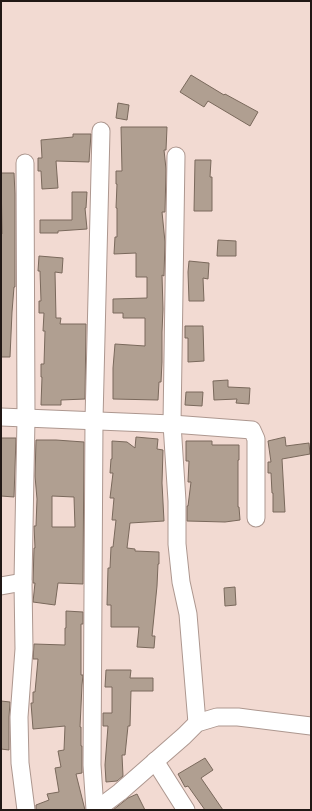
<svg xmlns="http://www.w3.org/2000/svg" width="312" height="811" viewBox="0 0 312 811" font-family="Karla,sans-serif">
<rect width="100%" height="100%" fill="#f2dad2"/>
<g fill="#b09f91" stroke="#7a695c" fill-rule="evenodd">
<polygon points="191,75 224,95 225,94 258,112 250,126 208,101 204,107 180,92"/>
<polygon points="118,103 129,105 127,120 116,118"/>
<polygon points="121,127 167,127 166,150 164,150 166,169 165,212 162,212 165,242 164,276 162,275 163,309 162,332 162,362 161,382 159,382 158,400 113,399 113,368 115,344 145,346 145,318 123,318 123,313 113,313 113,299 147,298 147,277 136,277 136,253 114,254 115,237 117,237 117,208 116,208 117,184 116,184 116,171 122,171"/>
<polygon points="73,134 91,134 89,162 56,161 58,188 42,189 41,171 38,171 38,158 42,158 41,140 73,137"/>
<polygon points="195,160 211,160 210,177 212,177 212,211 194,211"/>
<polygon points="1,173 14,173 15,194 15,287 14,287 12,312 10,357 1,357 1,234 2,234"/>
<polygon points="72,192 87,192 86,208 85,208 87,229 58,231 58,233 40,233 40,220 72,220"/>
<polygon points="218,240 236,241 236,256 217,256"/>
<polygon points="39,256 63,258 62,273 55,272 56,318 61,318 60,324 86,324 85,399 61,400 61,405 41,405 42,377 41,377 41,364 44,364 45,331 43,331 44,313 39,313 39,301 41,301 40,271 38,271"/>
<polygon points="189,261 209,263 208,279 203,278 204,301 189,301 188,272"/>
<polygon points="185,326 203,326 204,361 188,362 188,338 185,338"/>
<polygon points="228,380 228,387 250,388 249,404 236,403 237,399 214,400 213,381"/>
<polygon points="186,392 203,392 202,406 185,405"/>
<polygon points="136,437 158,439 157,449 163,450 162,483 164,521 130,523 127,548 135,549 135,551 159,552 159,564 158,564 157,586 152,636 155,636 154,648 137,647 139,627 111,627 111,605 107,605 108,568 110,568 111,547 113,547 116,520 112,520 114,498 110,498 113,473 110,473 111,459 112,459 112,441 127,442 135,448"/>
<polygon points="285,437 286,446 309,443 310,454 282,459 285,512 273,512 273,493 272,493 271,473 268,473 268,462 271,462 268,441"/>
<polygon points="1,438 16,438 14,497 1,496"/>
<path d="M 36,440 L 56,440 L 84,442 L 83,584 L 58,583 L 55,605 L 33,602 L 35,583 L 33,583 L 34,548 L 35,548 L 34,526 L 36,526 L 37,499 L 35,476 ZM 52,496 L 74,497 L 75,527 L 52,527 Z"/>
<polygon points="186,441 212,441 212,445 239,445 239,460 238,460 238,507 239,507 240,520 225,522 187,521 187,506 188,506 191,482 188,482 189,461 186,461"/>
<polygon points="235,587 236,605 225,606 224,588"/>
<polygon points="66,611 83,612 83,624 81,624 81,675 83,675 82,685 80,727 81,727 81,746 82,746 82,773 76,774 85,810 36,810 36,805 49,800 47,794 59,792 55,768 61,767 58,751 64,750 65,726 33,729 31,703 33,703 33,692 35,692 38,659 33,659 34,644 65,645 65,628 66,628"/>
<polygon points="106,670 131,670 130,678 153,678 153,691 131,691 130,726 128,726 125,755 122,755 123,776 117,781 106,782 105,765 108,726 103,726 103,713 112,713 112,687 105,687"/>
<polygon points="1,701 10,702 9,717 9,750 1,749"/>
<polygon points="205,758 213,770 201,778 223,810 205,810 188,786 185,787 178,774"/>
<polygon points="137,794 145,810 113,810 128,798"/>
</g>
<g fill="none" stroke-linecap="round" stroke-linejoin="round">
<g stroke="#ad978f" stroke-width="19">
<g id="minor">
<polyline points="176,156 172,424 177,501 177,544 181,582 188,614 197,723"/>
<polyline points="25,163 26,418 23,582 24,649 19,717 20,763 26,810"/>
<polyline points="1,417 172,424 252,430 256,439 256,518"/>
<polyline points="1,586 23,582"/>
<polyline points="155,761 186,810"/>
<polyline points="95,810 92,765 94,420 101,131"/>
<polyline points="96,810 120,792 184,736 197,723 217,717 238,717 311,726"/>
</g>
</g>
<use href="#minor" stroke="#fff" stroke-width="17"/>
</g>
<rect width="312" height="811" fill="none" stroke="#211815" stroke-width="4"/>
</svg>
